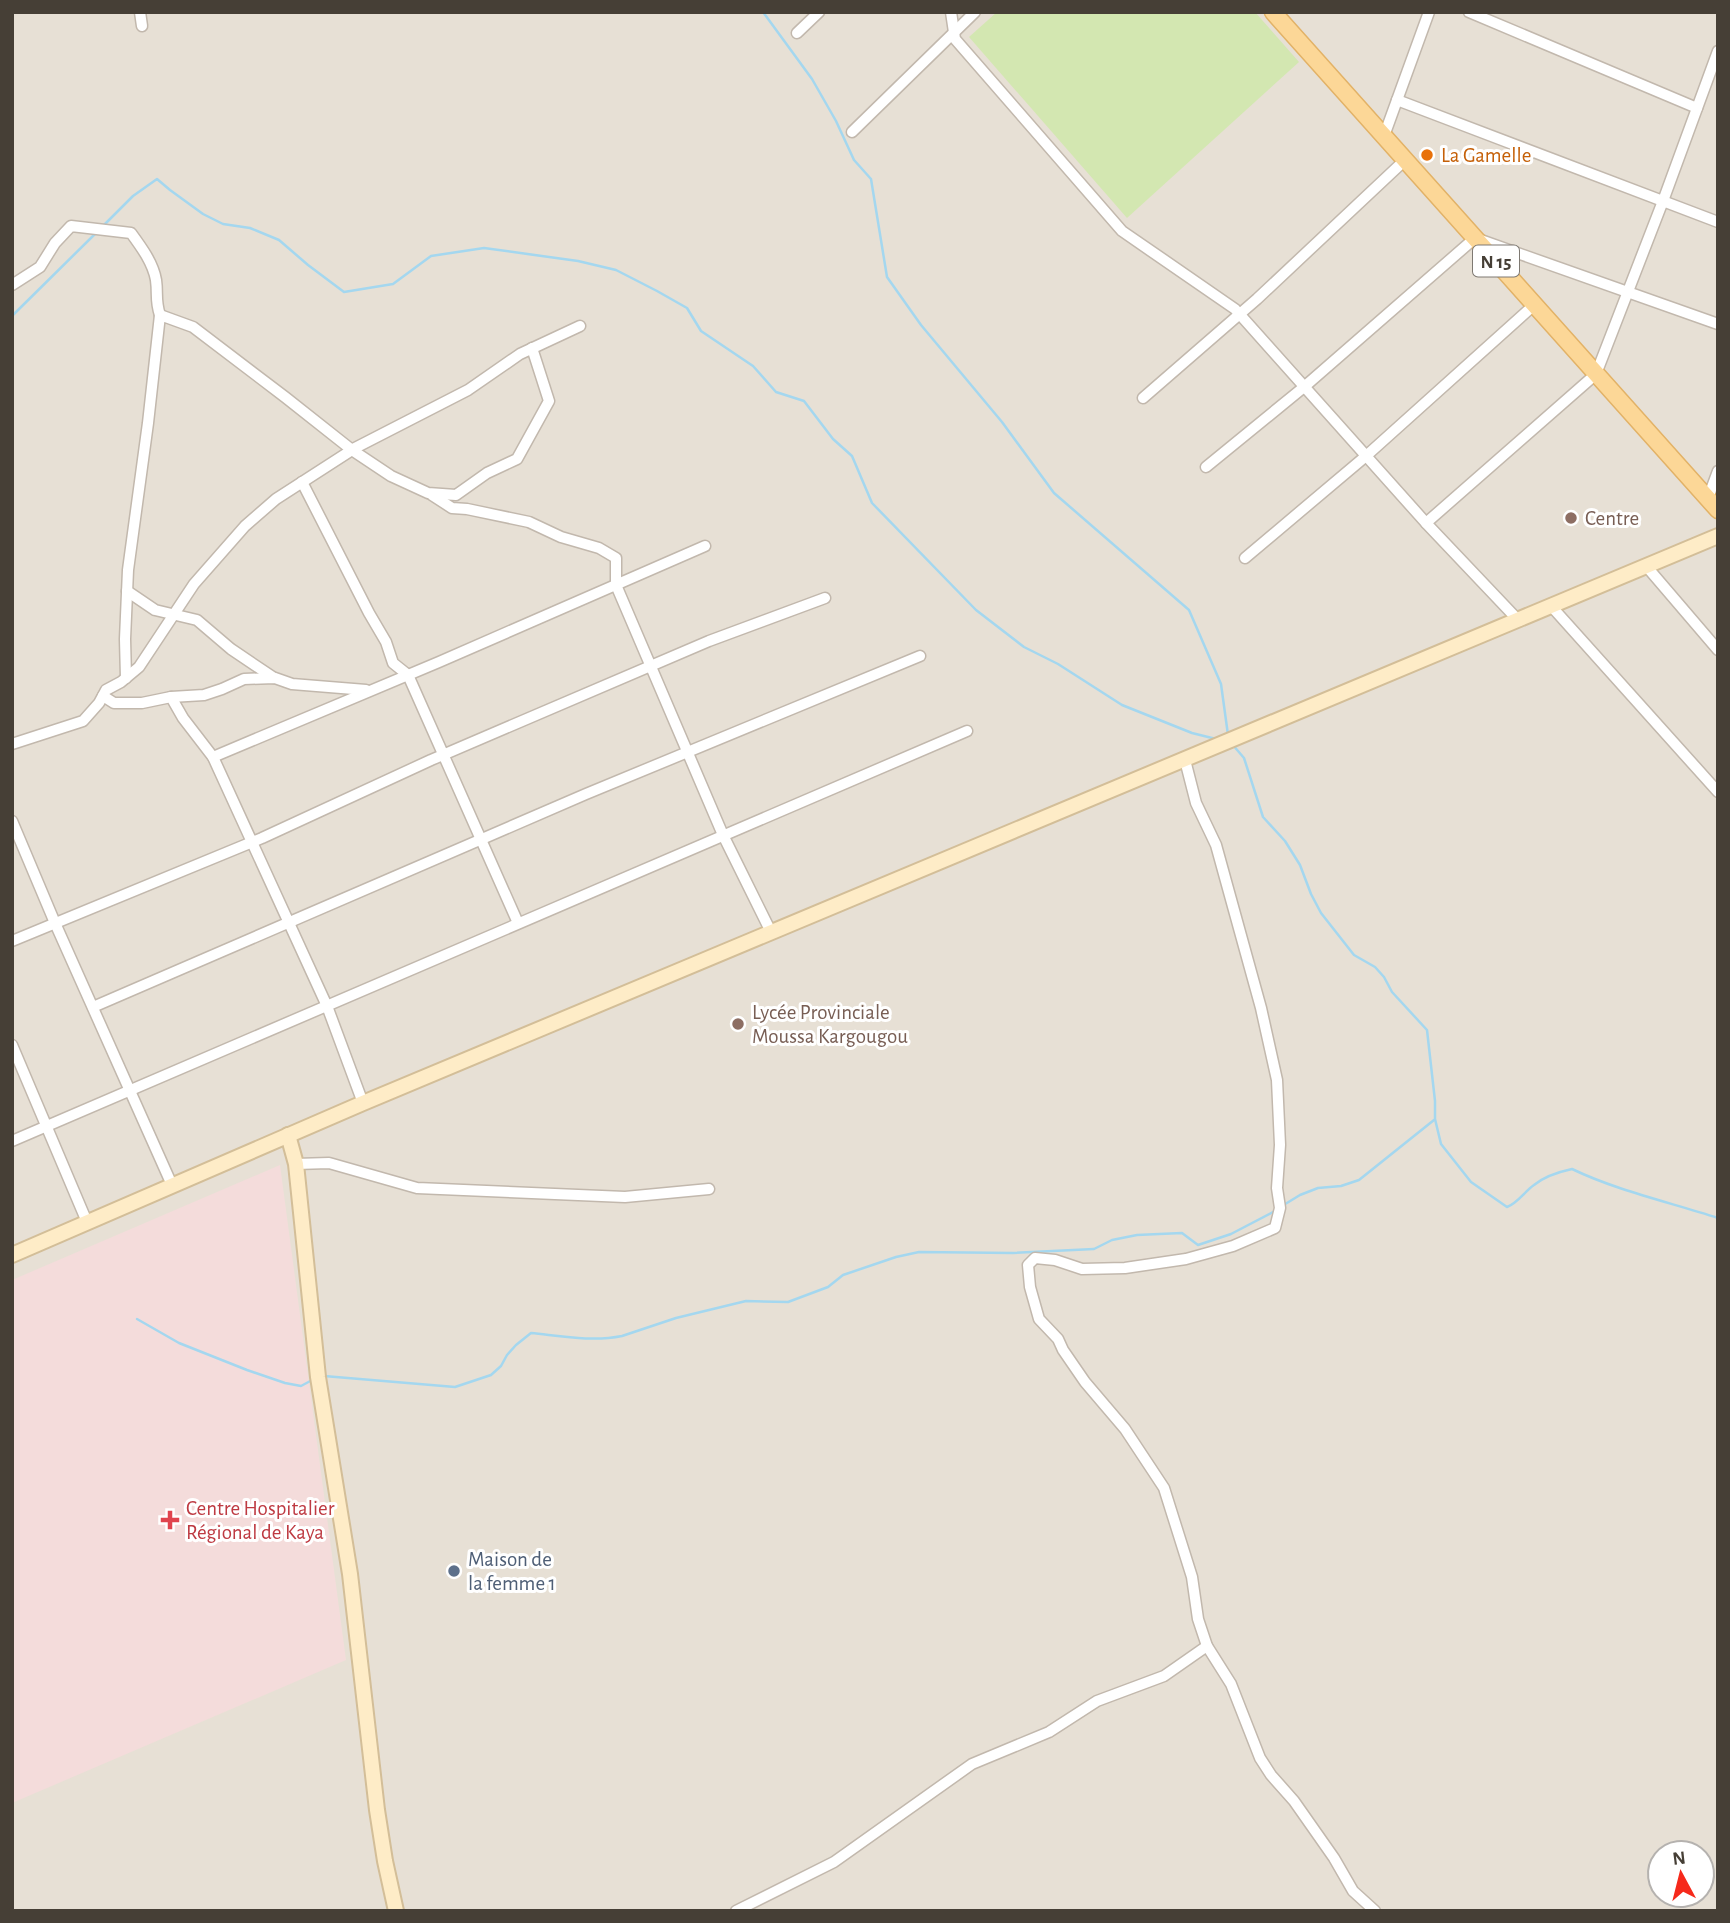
<svg xmlns="http://www.w3.org/2000/svg" width="1730" height="1923" viewBox="0 0 1730 1923" font-family="'Alegreya Sans',sans-serif">
<rect width="100%" height="100%" fill="#f3efe7"/>
<path fill="#e7e0d5" fill-rule="evenodd" d="M 12,12 L 1718,12 L 1718,1911 L 12,1911 ZM 1660,1853 L 1702,1853 L 1702,1895 L 1660,1895 Z"/>
<polygon fill="#f4dcdb" points="280,1165 346,1660 12,1803 12,1280"/>
<polygon fill="#d3e7b1" points="997,12 1255,12 1299,62 1127,218 969,37"/>
<g fill="none" stroke-linecap="round" stroke-linejoin="round">
<g stroke="#a4d7ef" stroke-width="2.5">
<polyline points="763,12 812,79 836,121 854,160 871,179 887,277 921,325 1002,422 1054,493 1189,610 1221,684 1228,735"/>
<polyline points="102,227 133,196 157,179 170,190 203,214 223,224 250,228 279,240 308,265 344,292 393,284 431,256 484,248 578,261 616,270 657,291 687,308 701,331 753,366 776,392 804,401 833,439 852,456 872,503 976,610 1024,647 1058,664 1122,705 1192,733 1216,739"/>
<polyline points="12,316 97,232"/>
<path d="M 1232,744 L 1244,758 L 1263,817 L 1285,841 L 1300,865 L 1311,894 L 1321,913 L 1354,955 L 1375,967 L 1384,977 L 1392,992 L 1427,1030 L 1435,1101 L 1435,1119 L 1441,1144 L 1471,1182 L 1507,1207 C 1518,1203 1524,1192 1534,1185 C 1545,1176 1558,1172 1572,1169 C 1618,1191 1669,1202 1718,1218"/>
<polyline points="1282,1206 1300,1195 1318,1188 1341,1186 1359,1180 1434,1120"/>
<polyline points="137,1319 179,1343 247,1370 285,1383 301,1386 314,1379"/>
<path d="M 324,1376 L 455,1387 L 491,1375 L 501,1366 L 507,1355 L 516,1345 L 531,1333 C 561,1336 592,1342 622,1336 L 676,1318 L 746,1301 L 788,1302 L 828,1287 L 843,1275 L 896,1257 L 919,1252 L 1013,1253 L 1094,1249 L 1112,1240 L 1137,1235 L 1182,1233 L 1198,1245 L 1231,1234 L 1277,1210"/>
</g>
<g stroke="#c2b8ad" stroke-width="13">
<g id="street">
<polyline points="140,12 142,26"/>
<polyline points="951,12 955,39 1122,231 1235,309 1426,523 1519,621"/>
<polyline points="1469,12 1697,108"/>
<polyline points="797,33 819,12"/>
<polyline points="1397,100 1718,222"/>
<polyline points="852,132 975,12"/>
<polyline points="1384,136 1429,12"/>
<path d="M 12,285 L 40,267 L 55,243 L 71,226 L 131,233 C 142,248 153,263 156,280 C 158,294 155,301 160,315"/>
<polyline points="1143,398 1257,299 1405,160"/>
<polyline points="1206,467 1304,387 1475,238 1718,324"/>
<polyline points="302,482 369,613 386,642 393,663 408,675 518,923"/>
<polyline points="432,495 452,508 467,509 529,522 561,537 599,548 616,558 616,585 723,835 771,932"/>
<polyline points="1708,498 1718,471"/>
<polyline points="1426,523 1596,374 1663,201 1718,51"/>
<polyline points="1245,558 1366,456 1534,305"/>
<polyline points="1647,567 1718,650"/>
<polyline points="127,591 155,610 197,620 231,649 274,678"/>
<polyline points="1552,607 1718,792"/>
<polyline points="126,678 125,639 128,570 148,423 160,315 193,327 285,397 352,450 391,476 428,493 456,495 487,473 517,459 549,401 532,348"/>
<polyline points="103,696 114,703 142,703 171,697 183,718 213,757 327,1006 363,1103"/>
<polyline points="171,697 204,695 222,689 244,679 275,678 292,684 366,690"/>
<polyline points="12,744 83,721 99,703 106,690 121,682 139,667 194,584 245,526 276,499 355,448 468,390 520,354 580,326"/>
<polyline points="213,757 439,662 705,546"/>
<polyline points="1185,760 1196,803 1216,845 1261,1008 1277,1080 1280,1145 1277,1188 1280,1208 1275,1228 1233,1246 1186,1259 1125,1268 1082,1269 1055,1260 1035,1258 1028,1265 1030,1287 1039,1319 1058,1339 1063,1350 1085,1382 1125,1429 1164,1488 1192,1577 1198,1619 1207,1646 1231,1684 1260,1758 1271,1775 1294,1801 1334,1858 1353,1891 1375,1911"/>
<polyline points="12,821 55,923 172,1185"/>
<polyline points="12,941 262,838 431,760 709,641 825,598"/>
<polyline points="93,1007 586,794 920,656"/>
<polyline points="12,1045 87,1222"/>
<polyline points="12,1141 967,731"/>
<polyline points="296,1164 329,1163 417,1188 625,1197 709,1189"/>
<polyline points="736,1911 834,1862 972,1764 1049,1732 1097,1701 1164,1676 1207,1646"/>
</g>
</g>
<g stroke="#d3be98" stroke-width="18">
<g id="secondary">
<polyline points="288,1135 296,1164 318,1377 350,1574 377,1810 385,1861 396,1911"/>
<polyline points="12,1255 363,1103 1718,536"/>
</g>
</g>
<g stroke="#e2b267" stroke-width="19">
<polyline id="primary" points="1273,12 1718,510"/>
</g>
<use href="#street" stroke="#fff" stroke-width="10"/>
<use href="#secondary" stroke="#feecc7" stroke-width="14"/>
<use href="#primary" stroke="#fcd797" stroke-width="16"/>
</g>
<circle fill="#e8710a" stroke="#fff" stroke-width="2.5" cx="1427" cy="155" r="7"/>
<g fill="#8d6e63" stroke="#fff" stroke-width="2.5">
<circle cx="1571" cy="518" r="7"/>
<circle cx="738" cy="1024" r="7"/>
</g>
<path fill="#e0444e" stroke="#fff" stroke-width="2.5" d="M166.5 1509.5h7v7h7v7h-7v7h-7v-7h-7v-7h7z"/>
<circle fill="#5c6f8a" stroke="#fff" stroke-width="2.5" cx="454" cy="1571" r="7"/>
<g text-anchor="middle" stroke-width="6" stroke-linejoin="round" paint-order="stroke">
<rect fill="#fff" stroke="#7e7972" stroke-width="2" x="1473" y="245.5" width="46" height="31" rx="5"/>
<g font-size="19" font-weight="bold" fill="#463f36">
<text x="1496" y="268">N 15</text>
</g>
<g font-size="21" fill="#c56008" stroke="#fff" text-anchor="start">
<text x="1441" y="162">La Gamelle</text>
</g>
<g font-size="21" fill="#785e54" stroke="#fff" text-anchor="start">
<text x="1585" y="525">Centre</text>
<text x="752" y="1019">Lycée Provinciale<tspan x="752" dy="24">Moussa Kargougou</tspan></text>
</g>
<g font-size="21" fill="#be3a42" stroke="#fff" text-anchor="start">
<text x="186" y="1515">Centre Hospitalier<tspan x="186" dy="24">Régional de Kaya</tspan></text>
</g>
<g font-size="21" fill="#4e5e75" stroke="#fff" text-anchor="start">
<text x="468" y="1566">Maison de<tspan x="468" dy="24">la femme 1</tspan></text>
</g>
</g>
<rect width="1730" height="1923" fill="none" stroke="#463f36" stroke-width="28"/>
<g transform="translate(1681 1874) rotate(353)"><circle r="33" fill="#ffffff" stroke="#b5b2af" stroke-width="2"/>
<path d="M0-5L12 26L0 18L-12 26Z" fill="#f6291b"/>
<text y="-10" font-size="19" font-weight="bold" text-anchor="middle" fill="#463f36">N</text>
</g>
</svg>
